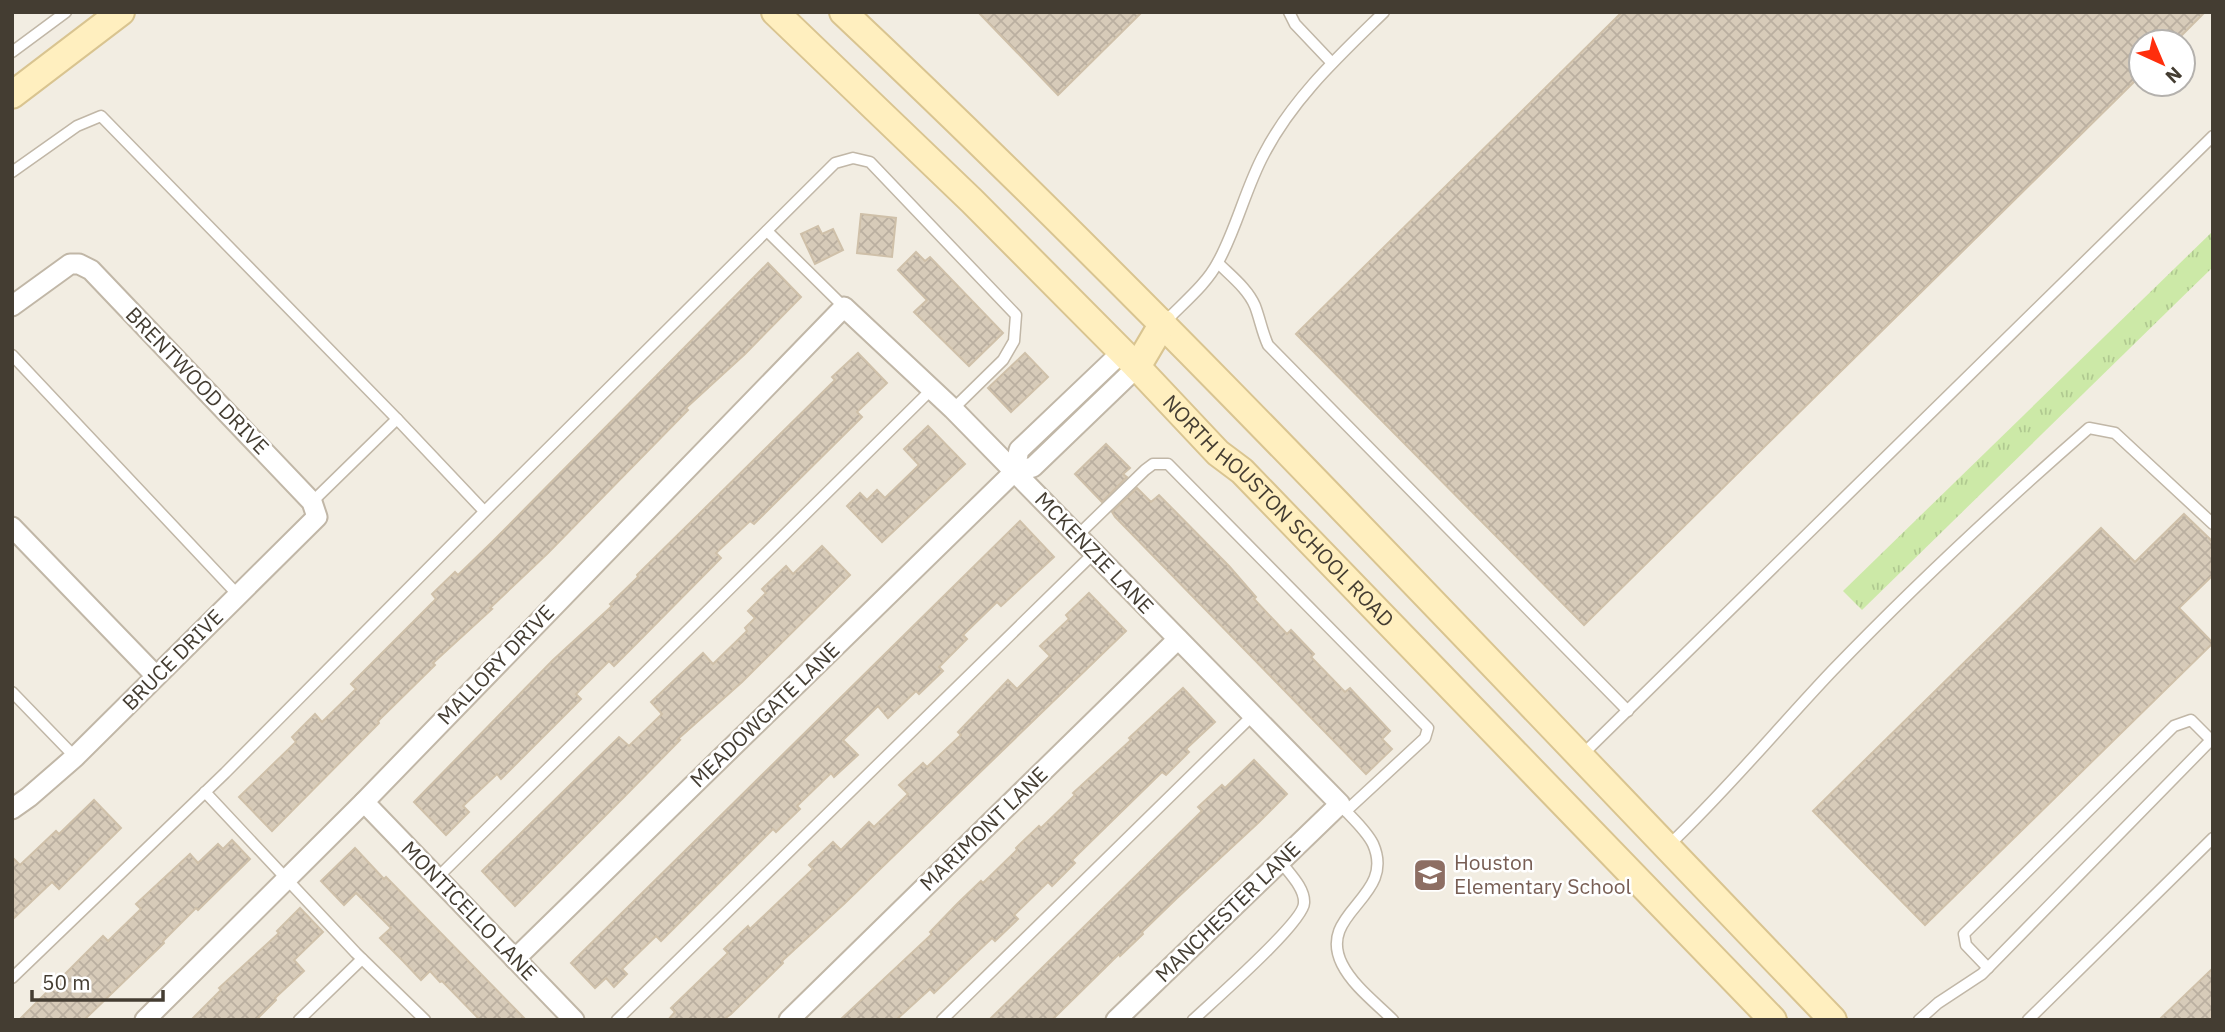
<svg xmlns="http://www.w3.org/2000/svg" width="2225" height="1032" viewBox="0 0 2225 1032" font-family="'IBM Plex Sans',sans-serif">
<defs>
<pattern id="grass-tufts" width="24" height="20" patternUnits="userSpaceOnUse" patternTransform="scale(1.75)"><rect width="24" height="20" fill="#cce9a7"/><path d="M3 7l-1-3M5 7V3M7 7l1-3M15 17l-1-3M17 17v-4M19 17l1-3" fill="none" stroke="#b0c990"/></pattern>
<pattern id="building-cross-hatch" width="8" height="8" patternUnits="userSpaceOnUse" patternTransform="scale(1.75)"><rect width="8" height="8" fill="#d7cbb9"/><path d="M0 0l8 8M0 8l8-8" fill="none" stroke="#baafa0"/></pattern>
</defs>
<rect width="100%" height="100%" fill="#f2ede2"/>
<polygon fill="url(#grass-tufts)" points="2213,231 2213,267 1862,610 1843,591"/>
<g fill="url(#building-cross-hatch)" stroke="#cfc0a9" stroke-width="2">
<polygon points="978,12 1142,12 1058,95"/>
<polygon points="1622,12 2205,12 2175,42 2141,42 2141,75 1584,625 1296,334"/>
<polygon points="861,214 896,218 892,257 857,253"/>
<polygon points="818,226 822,234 833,229 843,250 815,264 801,234"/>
<polygon points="916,252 925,261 930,257 1003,333 969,366 914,312 927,300 898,270"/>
<polygon points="768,263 801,297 745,354 686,408 688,410 548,553 490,608 492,609 433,663 435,665 378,721 379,723 272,831 239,797 296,742 292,737 315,714 322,722 356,689 351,684 436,599 432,594 455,572 458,575 492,542"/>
<polygon points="858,353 887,383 857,412 862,417 754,524 750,521 716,553 721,558 637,643 614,666 609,661 576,694 581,699 501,779 497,774 463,806 469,812 446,835 414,802 553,660 612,606 610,604 638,577 637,575 835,380 832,377"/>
<polygon points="1025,353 1048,377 1011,412 988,388"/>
<polygon points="928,426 965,464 882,542 847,506 860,493 867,500 877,490 885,498 919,465 904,449"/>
<polygon points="1106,444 1130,468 1123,474 1127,477 1102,502 1075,474"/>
<polygon points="1137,488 1151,502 1159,495 1229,566 1256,597 1254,599 1287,634 1291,630 1314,654 1311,657 1345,692 1350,688 1390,731 1382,739 1392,749 1366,774 1115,517 1112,512"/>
<polygon points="2184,514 2213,542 2213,575 2179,608 2213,643 1925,925 1813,811 2101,528 2135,562"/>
<polygon points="1020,521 1054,557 1001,606 997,602 963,635 967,639 939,667 943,671 919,694 916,691 888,718 878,706 843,740 858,755 834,777 831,773 797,806 800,809 776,832 773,829 661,941 656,936 622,969 627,974 614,987 606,978 595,988 571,963"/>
<polygon points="822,546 850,575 742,682 678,739 680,740 623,798 515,906 482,871 619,737 629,746 662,714 651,702 703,653 713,664 747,631 745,628 755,618 748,611 766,593 762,589 786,566 793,574"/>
<polygon points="1089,593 1126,631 845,903 782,961 783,963 731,1014 723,1020 668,1020 675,1012 671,1008 728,953 724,949 748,926 750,929 813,869 809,865 833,842 841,850 869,822 874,827 908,794 899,785 923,763 927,767 961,735 958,732 1008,680 1017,689 1050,656 1040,646 1069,619 1066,615"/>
<polygon points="1183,688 1215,722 1186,749 1189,752 1166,775 1162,772 1072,860 1075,863 1052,886 1048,882 1014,915 1018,919 995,941 992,938 934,993 930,989 896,1020 840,1020 932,934 930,932 958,903 981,881 983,883 1017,850 1016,848 1039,826 1041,828 1075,795 1073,793 1131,740 1129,738"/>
<polygon points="1254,760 1287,794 1258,823 1176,899 1142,932 1143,934 1120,956 1119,954 1052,1020 989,1020 1202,811 1198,807 1222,785 1225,788"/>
<polygon points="94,800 121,828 59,889 52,882 12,920 12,857 20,865 56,831 59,834"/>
<polygon points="232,840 250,859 198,910 196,908 163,941 164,943 84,1020 19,1020 103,936 108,941 141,909 136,904 190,854 198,863 218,844 223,849"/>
<polygon points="355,848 384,879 386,877 526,1020 480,1020 442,981 440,982 430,971 421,980 403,961 380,938 391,928 356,893 344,905 321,881"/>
<polygon points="300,908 323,932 294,960 304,971 275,998 276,1000 256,1020 191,1020 221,990 219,988 279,933 277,931"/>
<polygon points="2213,968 2213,1020 2159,1020"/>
</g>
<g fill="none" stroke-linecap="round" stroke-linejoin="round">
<g stroke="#c1b7a7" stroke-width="13">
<g id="lane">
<polyline points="1289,12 1295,24 1332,63"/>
<polyline points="12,52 66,12"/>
<polyline points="12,172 77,126 101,116 397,419 312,502"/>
<polyline points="767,231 844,307"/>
<path d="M 1218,263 C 1231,276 1248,289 1255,306 C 1260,319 1262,332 1268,345 L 1628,711"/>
<path d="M 1165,322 C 1183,303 1206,285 1218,262 C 1236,230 1246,187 1264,154 C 1293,98 1339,56 1384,12"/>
<polyline points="12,355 238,595"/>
<polyline points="397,419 484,511"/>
<polyline points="1077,536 1145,470 1153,464 1168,464 1428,728 1425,738 1346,811"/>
<polyline points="12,692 75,757"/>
<polyline points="1581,756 2213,136"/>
<polyline points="205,792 356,953 425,1020"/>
<path d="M 1342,807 C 1352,818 1366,830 1373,844 C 1397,898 1316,912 1342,964 C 1353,986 1376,1003 1393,1020"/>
<path d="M 1669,845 C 1727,790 1778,728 1833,670 C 1914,586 2001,505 2089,428 L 2115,433 L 2213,524"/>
<polyline points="437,878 932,389"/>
<polyline points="1988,968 1966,945 1964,934 2174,726 2191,720 2211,740"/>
<polyline points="12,978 225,773 492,504 835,163 853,158 870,162 1016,315 1014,341 1003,360 953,409"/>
<polyline points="299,1020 362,959"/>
<polyline points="617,1020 1094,553"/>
<polyline points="942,1020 1253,715"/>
<path d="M 1193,1020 C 1212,1002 1304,922 1304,903 C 1305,888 1289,873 1280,861"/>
<polyline points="1919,1020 1938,1003 1982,974 2213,738"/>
<polyline points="2028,1020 2213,838"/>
</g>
</g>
<g stroke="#c1b7a7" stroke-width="23">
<g id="street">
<polyline points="12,306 70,264 79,264 91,270 312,502 317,517 75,757 29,797 12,809"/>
<polyline points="1014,472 1019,450 1122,352"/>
<polyline points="12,527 156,676"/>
<polyline points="364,802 574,1020"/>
<polyline points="515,959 1014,472 1033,467 1137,367"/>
<polyline points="145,1020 364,802 844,307 953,409 1340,804 1116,1020"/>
<polyline points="789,1020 1178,639"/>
</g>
</g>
<g stroke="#d9c490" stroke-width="30">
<g id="secondary">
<path id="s1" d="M 775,12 L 972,201 L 1137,367 L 1218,453 L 1242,471 L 1773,1020"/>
<path d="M 843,12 C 1186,335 1506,681 1833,1020"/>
<polyline points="12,95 121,12"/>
<polyline points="1137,367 1163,323"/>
</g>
</g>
<use href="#lane" stroke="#fff" stroke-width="10"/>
<use href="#street" stroke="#fff" stroke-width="19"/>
<use href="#secondary" stroke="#ffefbf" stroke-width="26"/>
</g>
<defs>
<g id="school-square" transform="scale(1.75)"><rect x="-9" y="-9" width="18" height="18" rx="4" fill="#8d6e63" stroke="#fff"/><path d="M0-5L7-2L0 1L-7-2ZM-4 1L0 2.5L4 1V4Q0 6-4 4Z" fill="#fff"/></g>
</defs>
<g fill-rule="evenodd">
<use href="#school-square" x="1430" y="875"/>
</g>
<g text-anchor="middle" stroke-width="5" stroke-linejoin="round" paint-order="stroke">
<g font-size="21" fill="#443d32" stroke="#fff">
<text transform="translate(197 381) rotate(46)" y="7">BRENTWOOD DRIVE</text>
<text dy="7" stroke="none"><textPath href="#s1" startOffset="709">NORTH HOUSTON SCHOOL ROAD</textPath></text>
<text transform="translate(1094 553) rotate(46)" y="7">MCKENZIE LANE</text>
<text transform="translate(173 660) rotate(-45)" y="7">BRUCE DRIVE</text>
<text transform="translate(496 665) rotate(-46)" y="7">MALLORY DRIVE</text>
<text transform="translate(765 715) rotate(-44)" y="7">MEADOWGATE LANE</text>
<text transform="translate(984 829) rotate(-44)" y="7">MARIMONT LANE</text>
<text transform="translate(469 911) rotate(46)" y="7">MONTICELLO LANE</text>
<text transform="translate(1228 912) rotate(-44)" y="7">MANCHESTER LANE</text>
</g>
<g font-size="21" fill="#785e54" stroke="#fff" text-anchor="start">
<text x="1454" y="870">Houston<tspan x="1454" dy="24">Elementary School</tspan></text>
</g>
</g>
<rect width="2225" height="1032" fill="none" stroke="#443d32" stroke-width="28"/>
<g transform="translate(2162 63) rotate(136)"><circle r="33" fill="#ffffff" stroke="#b4b1ad" stroke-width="2"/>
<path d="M0-5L12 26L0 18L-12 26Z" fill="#ff2e0c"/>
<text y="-10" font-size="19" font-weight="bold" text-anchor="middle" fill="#443d32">N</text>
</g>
<path d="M32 990v10h131v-10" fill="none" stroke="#443d32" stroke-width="3.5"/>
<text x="42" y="990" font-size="21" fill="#443d32" stroke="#ffffff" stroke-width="5" paint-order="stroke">50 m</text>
</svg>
